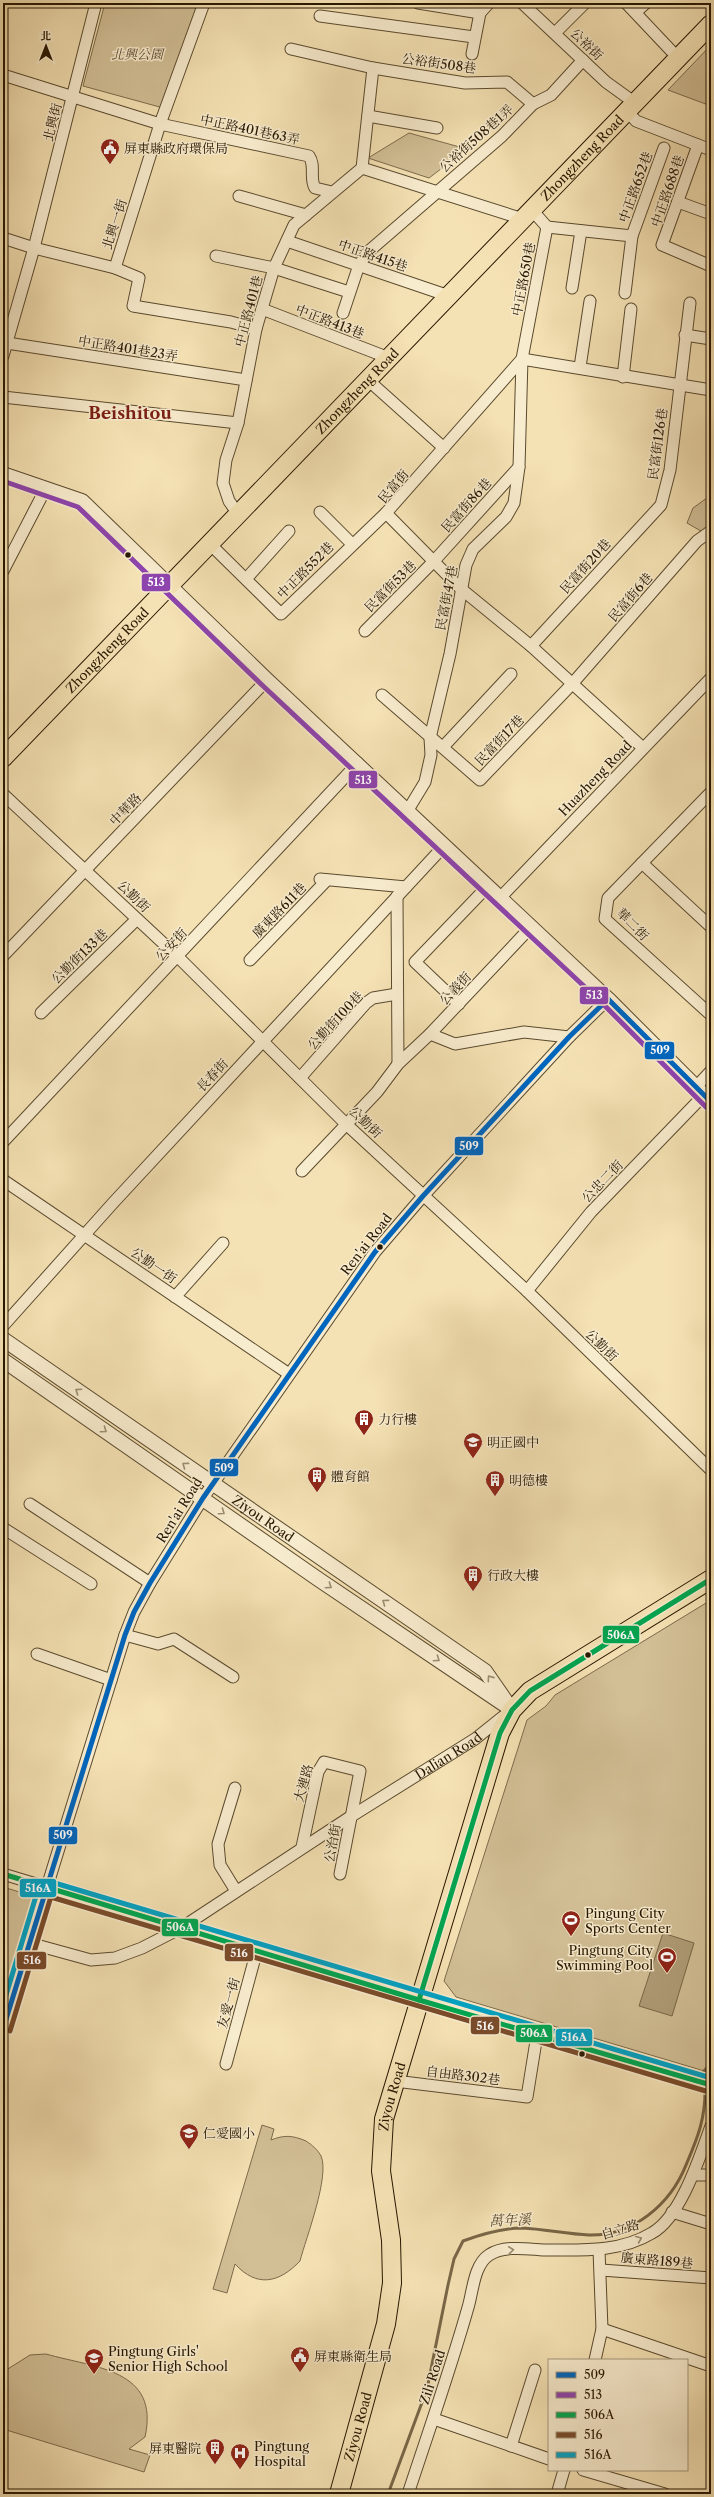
<svg xmlns="http://www.w3.org/2000/svg" width="714" height="2497" viewBox="0 0 714 2497" font-family="'Libre Caslon Text','Noto Serif TC',serif">
<rect width="100%" height="100%" fill="#f5e2b4"/>
<filter id="stains"><feTurbulence type="fractalNoise" baseFrequency=".005" numOctaves="4"/><feColorMatrix values="0 0 0 0 .2 0 0 0 0 .09 0 0 0 0 .02 0 0 0 .5 -.17"/></filter>
<radialGradient id="worn" r=".72"><stop offset=".6" stop-color="#630" stop-opacity="0"/><stop offset="1" stop-color="#630" stop-opacity=".3"/></radialGradient>
<g fill="#d2bf96" stroke="#7c6b4c">
<polygon points="105,3 198,3 167,109 83,86"/>
<polygon points="711,45 711,106 668,90"/>
<polygon points="409,133 467,149 429,178 368,158"/>
<polygon points="711,495 711,527 706,534 687,523 693,508"/>
<polygon points="711,1600 711,2073 456,1997 444,1981 527,1720 546,1706 555,1695"/>
<polygon points="3,1887 36,1897 3,1996"/>
<path d="M 262,2125 L 274,2129 L 271,2140 C 284,2135 292,2135 306,2141 C 312,2145 318,2150 321,2156 C 330,2176 306,2238 300,2261 C 279,2283 257,2288 235,2264 L 227,2293 L 213,2289 Z"/>
<path d="M 46,2354 C 95,2368 160,2369 145,2437 L 129,2449 L 150,2455 L 144,2472 L 3,2429 L 3,2372 L 30,2355 Z"/>
</g>
<polygon fill="#af9d77" stroke="#796748" points="663,1933 694,1943 672,2016 639,2006"/>
<g fill="none" stroke-linecap="round" stroke-linejoin="round">
<g stroke="#796748" stroke-width="3">
<polyline points="704,2081 704,2071 711,2063"/>
<path d="M 388,2494 L 427,2389 L 448,2285 L 454,2259 L 463,2241 C 482,2234 502,2228 522,2228 C 544,2229 567,2234 589,2235 C 633,2236 670,2205 686,2165 C 698,2137 706,2117 705,2086"/>
</g>
<g stroke="#5a4a2e" stroke-width="13">
<g id="minor">
<polyline points="418,3 480,13"/>
<polyline points="522,3 606,82 635,103"/>
<polyline points="626,3 678,58"/>
<polyline points="636,12 646,3"/>
<polyline points="320,16 474,37"/>
<polyline points="555,33 585,3"/>
<polyline points="291,49 373,68 465,83 507,82 533,104"/>
<polyline points="472,54 480,13 489,3"/>
<path d="M 3,75 L 160,124 L 309,156 C 316,166 309,178 315,188 L 332,192"/>
<polyline points="627,111 636,121 711,150"/>
<polyline points="368,116 437,128"/>
<polyline points="698,145 662,245 711,266"/>
<polyline points="362,168 523,219"/>
<polyline points="239,196 306,215"/>
<polyline points="678,202 711,214"/>
<polyline points="547,227 632,236"/>
<polyline points="3,238 34,248 115,268 160,124 204,3"/>
<polyline points="287,241 449,296"/>
<polyline points="216,256 274,268 349,292"/>
<polyline points="115,268 139,278 133,306 231,322 256,329"/>
<polyline points="572,288 581,231"/>
<polyline points="625,293 632,236 664,148"/>
<polyline points="262,309 389,358"/>
<polyline points="343,313 359,265 369,251 502,136 533,104 551,95 583,60"/>
<polyline points="685,335 711,339"/>
<polyline points="7,343 246,380"/>
<polyline points="3,356 34,248 96,3"/>
<polyline points="522,359 711,390"/>
<polyline points="580,367 590,301"/>
<polyline points="623,377 631,309"/>
<polyline points="368,380 444,448"/>
<polyline points="3,397 238,423"/>
<polyline points="320,512 352,544"/>
<polyline points="386,513 460,588 531,646 643,748"/>
<polyline points="238,514 229,501 223,483 226,460 238,423 256,329 274,268 294,225 362,168 373,68"/>
<polyline points="210,544 281,614 386,513 522,359"/>
<polyline points="3,571 46,488"/>
<polyline points="246,579 289,531"/>
<polyline points="365,631 434,561 519,467"/>
<polyline points="531,646 661,505 670,470 690,303"/>
<polyline points="382,695 480,780 572,684 697,541 711,531"/>
<polyline points="443,747 511,674"/>
<polyline points="711,792 608,898 605,919 711,1015"/>
<polyline points="3,794 178,957 346,1124 527,1291 711,1470"/>
<polyline points="408,810 425,782 431,755 430,738 450,654 466,565 473,549 506,517 514,503 519,467 522,359 547,227 532,210"/>
<polyline points="642,863 711,927"/>
<polyline points="320,879 406,887"/>
<polyline points="397,896 398,1064"/>
<polyline points="499,899 711,678"/>
<polyline points="3,956 267,680"/>
<polyline points="250,960 327,880"/>
<polyline points="459,1004 415,962 487,887"/>
<polyline points="41,1013 137,919"/>
<polyline points="430,1034 455,1044 524,1032 569,1037"/>
<polyline points="300,1078 366,1003 373,998 397,994"/>
<polyline points="696,1087 711,1071"/>
<polyline points="3,1142 358,763"/>
<polyline points="302,1171 377,1092 398,1064 430,1034 530,928"/>
<polyline points="3,1180 289,1374"/>
<polyline points="527,1291 591,1212 704,1095"/>
<polyline points="175,1297 223,1243"/>
<polyline points="3,1326 113,1203 444,846"/>
<polyline points="30,1504 150,1583"/>
<polyline points="3,1528 91,1584"/>
<polyline points="125,1635 158,1644 174,1639 233,1677"/>
<polyline points="37,1654 111,1680"/>
<polyline points="235,1788 218,1844 220,1865 236,1891"/>
<polyline points="302,1847 318,1772 324,1762 360,1771 340,1874"/>
<polyline points="3,1874 419,2000 711,2085"/>
<path id="s1" d="M 29,1943 L 91,1960 L 115,1958 L 142,1948 L 181,1928 L 350,1817 L 475,1739 L 505,1715"/>
<polyline points="3,2029 125,1635 134,1612 150,1583 203,1498 375,1252 423,1196 569,1037 608,999"/>
<polyline points="226,2064 257,1950"/>
<polyline points="395,2081 527,2097 537,2035"/>
<polyline points="694,2175 711,2175"/>
<polyline points="672,2212 711,2224"/>
<polyline points="601,2270 711,2278"/>
<polyline points="602,2329 711,2366"/>
<polyline points="595,2360 602,2329 599,2250"/>
<polyline points="434,2419 549,2459"/>
<polyline points="511,2446 535,2370"/>
<polyline points="583,2470 665,2494"/>
<path d="M 408,2494 C 429,2430 451,2368 469,2304 C 473,2288 475,2264 489,2255 C 504,2245 527,2249 543,2250 C 580,2250 619,2253 652,2233 C 681,2217 700,2156 711,2126"/>
<polyline points="557,2494 564,2470"/>
</g>
</g>
<g stroke="#5a4a2e" stroke-width="16">
<g id="tertiary">
<polyline points="3,474 82,501 267,680 608,999 711,1102"/>
<path id="s2" d="M 3,1339 L 485,1671 L 512,1710"/>
<polyline points="3,1360 318,1579 505,1705"/>
</g>
</g>
<g stroke="#271701" stroke-width="20">
<g id="primary">
<path id="s3" d="M 3,758 L 711,24"/>
<path id="s4" d="M 339,2494 L 386,2324 L 392,2283 L 391,2240 L 381,2171 L 384,2119 L 500,1733 L 512,1710 L 530,1691 L 711,1579"/>
</g>
</g>
<use href="#minor" stroke="#f8ecce" stroke-width="11"/>
<use href="#tertiary" stroke="#f8ecce" stroke-width="14"/>
<use href="#primary" stroke="#f5e2b4" stroke-width="18"/>
<g stroke="#f8ecce" stroke-width="8">
<g id="bus-1">
<polyline points="608,999 711,1102"/>
<polyline points="3,2029 125,1635 134,1612 150,1583 203,1498 375,1252 423,1196 569,1037 608,999"/>
</g>
</g>
<g stroke="#f8ecce" stroke-width="8">
<polyline id="bus-2" points="3,481 78,507 262,685 603,1004 706,1107"/>
</g>
<g stroke="#f8ecce" stroke-width="8">
<g id="bus-3">
<polyline points="3,1874 419,2000 711,2085"/>
<polyline points="419,2000 500,1733 512,1710 530,1691 711,1579"/>
</g>
</g>
<g stroke="#f8ecce" stroke-width="8">
<g id="bus-4">
<polyline points="44,1895 709,2092"/>
<polyline points="10,2031 53,1890"/>
</g>
</g>
<g stroke="#f8ecce" stroke-width="8">
<g id="bus-5">
<polyline points="48,1881 711,2078"/>
<polyline points="3,2005 39,1886"/>
</g>
</g>
<use href="#bus-1" stroke="#0065bd" stroke-width="5"/>
<use href="#bus-2" stroke="#8e44ad" stroke-width="5"/>
<use href="#bus-3" stroke="#00a651" stroke-width="5"/>
<use href="#bus-4" stroke="#7a4b2a" stroke-width="5"/>
<use href="#bus-5" stroke="#02a2c4" stroke-width="5"/>
</g>
<defs><path id="oneway-chevron" d="M-2-3.5L2.5 0L-2 3.5" fill="none" stroke-width="1.6" stroke-linecap="round" stroke-linejoin="round"/></defs>
<g stroke="#9a8c72">
<use href="#oneway-chevron" transform="translate(78 1391) rotate(-146)"/>
<use href="#oneway-chevron" transform="translate(104 1430) rotate(35)"/>
<use href="#oneway-chevron" transform="translate(185 1465) rotate(-144)"/>
<use href="#oneway-chevron" transform="translate(222 1512) rotate(35)"/>
<use href="#oneway-chevron" transform="translate(329 1586) rotate(34)"/>
<use href="#oneway-chevron" transform="translate(385 1602) rotate(-144)"/>
<use href="#oneway-chevron" transform="translate(437 1659) rotate(34)"/>
<use href="#oneway-chevron" transform="translate(490 1678) rotate(-125)"/>
<use href="#oneway-chevron" transform="translate(639 2239) rotate(-23)"/>
<use href="#oneway-chevron" transform="translate(511 2250) rotate(-6)"/>
</g>
<defs>
<g id="civic-pin" transform="scale(1)"><path d="M0 17L-7.5 6A9.5 9.5 0 1 1 7.5 6Z" fill="#8f2418" stroke="#f8ecce"/><path d="M-.6-6.5H3V-4.5H.6V-3L4-1V1h2V6H-6V1h2V-1L-.6-3ZM-1.2 2.5V6h2.4V2.5Z" fill="#fff"/></g>
<g id="building-pin" transform="scale(1)"><path d="M0 17L-7.5 6A9.5 9.5 0 1 1 7.5 6Z" fill="#8f2418" stroke="#f8ecce"/><path d="M-4-6H4V6H1V3H-1V6H-4ZM-2.5-4.3h1.7v1.8h-1.7ZM.8-4.3h1.7v1.8H.8ZM-2.5-1h1.7V.8h-1.7ZM.8-1h1.7V.8H.8Z" fill="#fff"/></g>
<g id="school-pin" transform="scale(1)"><path d="M0 17L-7.5 6A9.5 9.5 0 1 1 7.5 6Z" fill="#8f2418" stroke="#f8ecce"/><path d="M0-5L7-2L0 1L-7-2ZM-4 1L0 2.5L4 1V4Q0 6-4 4Z" fill="#fff"/></g>
<g id="stadium-pin" transform="scale(1)"><path d="M0 17L-7.5 6A9.5 9.5 0 1 1 7.5 6Z" fill="#8f2418" stroke="#f8ecce"/><path d="M0-5a6.5 5 0 1 0 0 10a6.5 5 0 1 0 0-10ZM-3.5-1.8h7v3.6h-7Z" fill="#fff"/></g>
<g id="hospital-pin" transform="scale(1)"><path d="M0 17L-7.5 6A9.5 9.5 0 1 1 7.5 6Z" fill="#8f2418" stroke="#f8ecce"/><path d="M-5-5h3v3.5h4V-5h3V5h-3V1.5h-4V5h-3Z" fill="#fff"/></g>
</defs>
<g fill-rule="evenodd">
<use href="#civic-pin" x="110" y="148"/>
<use href="#building-pin" x="364" y="1419"/>
<use href="#school-pin" x="473" y="1442"/>
<use href="#building-pin" x="317" y="1476"/>
<use href="#building-pin" x="495" y="1480"/>
<use href="#building-pin" x="473" y="1575"/>
<use href="#stadium-pin" x="571" y="1920"/>
<use href="#stadium-pin" x="667" y="1957"/>
<use href="#school-pin" x="189" y="2133"/>
<use href="#civic-pin" x="300" y="2356"/>
<use href="#school-pin" x="94" y="2358"/>
<use href="#building-pin" x="215" y="2448"/>
<use href="#hospital-pin" x="240" y="2453"/>
</g>
<g fill="#271701" stroke="#f8ecce" stroke-width="1.5">
<circle cx="128" cy="555" r="3.5"/>
<circle cx="380" cy="1247" r="3.5"/>
<circle cx="588" cy="1655" r="3.5"/>
<circle cx="582" cy="2054" r="3.5"/>
</g>
<g text-anchor="middle" stroke-width="3" stroke-linejoin="round" paint-order="stroke">
<g font-size="13" fill="#271701" stroke="#f8ecce">
<text transform="translate(587 44) rotate(44)" y="5">公裕街</text>
<text transform="translate(439 63) rotate(8)" y="5">公裕街508巷</text>
<text transform="translate(52 122) rotate(-76)" y="5">北興街</text>
<text transform="translate(250 129) rotate(12)" y="5">中正路401巷63弄</text>
<text transform="translate(476 138) rotate(-42)" y="5">公裕街508巷1弄</text>
<text dy="5" stroke="none"><textPath href="#s3" startOffset="834">Zhongzheng Road</textPath></text>
<text transform="translate(635 187) rotate(-70)" y="5">中正路652巷</text>
<text transform="translate(667 191) rotate(-71)" y="5">中正路688巷</text>
<text transform="translate(114 224) rotate(-72)" y="5">北興一街</text>
<text transform="translate(373 255) rotate(19)" y="5">中正路415巷</text>
<text transform="translate(523 279) rotate(-79)" y="5">中正路650巷</text>
<text transform="translate(248 311) rotate(-75)" y="5">中正路401巷</text>
<text transform="translate(330 321) rotate(21)" y="5">中正路413巷</text>
<text transform="translate(128 348) rotate(9)" y="5">中正路401巷23弄</text>
<text dy="5" stroke="none"><textPath href="#s3" startOffset="510">Zhongzheng Road</textPath></text>
<text transform="translate(657 444) rotate(-82)" y="5">民富街126巷</text>
<text transform="translate(393 486) rotate(-50)" y="5">民富街</text>
<text transform="translate(466 505) rotate(-48)" y="5">民富街86巷</text>
<text transform="translate(585 566) rotate(-48)" y="5">民富街20巷</text>
<text transform="translate(305 570) rotate(-45)" y="5">中正路552巷</text>
<text transform="translate(390 586) rotate(-45)" y="5">民富街53巷</text>
<text transform="translate(630 597) rotate(-49)" y="5">民富街6巷</text>
<text transform="translate(446 598) rotate(-79)" y="5">民富街47巷</text>
<text dy="5" stroke="none"><textPath href="#s3" startOffset="150">Zhongzheng Road</textPath></text>
<text transform="translate(499 740) rotate(-46)" y="5">民富街17巷</text>
<text transform="translate(595 778) rotate(-46)" y="5">Huazheng Road</text>
<text transform="translate(125 809) rotate(-46)" y="5">中華路</text>
<text transform="translate(134 896) rotate(44)" y="5">公勤街</text>
<text transform="translate(279 910) rotate(-46)" y="5">廣東路611巷</text>
<text transform="translate(633 924) rotate(45)" y="5">華二街</text>
<text transform="translate(171 944) rotate(-47)" y="5">公安街</text>
<text transform="translate(79 956) rotate(-44)" y="5">公勤街133巷</text>
<text transform="translate(455 988) rotate(-47)" y="5">公義街</text>
<text transform="translate(335 1020) rotate(-47)" y="5">公勤街100巷</text>
<text transform="translate(212 1075) rotate(-47)" y="5">長春街</text>
<text transform="translate(366 1122) rotate(43)" y="5">公勤街</text>
<text transform="translate(602 1181) rotate(-46)" y="5">公忠二街</text>
<text transform="translate(366 1244) rotate(-52)" y="5">Ren'ai Road</text>
<text transform="translate(154 1265) rotate(34)" y="5">公勤一街</text>
<text transform="translate(602 1345) rotate(44)" y="5">公勤街</text>
<text transform="translate(179 1510) rotate(-58)" y="5">Ren'ai Road</text>
<text dy="5" stroke="none"><textPath href="#s2" startOffset="316">Ziyou Road</textPath></text>
<text dy="5" stroke="none"><textPath href="#s1" startOffset="479">Dalian Road</textPath></text>
<text transform="translate(303 1783) rotate(-74)" y="5">大連路</text>
<text transform="translate(332 1843) rotate(-80)" y="5">公治街</text>
<text transform="translate(228 2003) rotate(-75)" y="5">友愛一街</text>
<text transform="translate(463 2075) rotate(7)" y="5">自由路302巷</text>
<text dy="5" stroke="none"><textPath href="#s4" startOffset="406">Ziyou Road</textPath></text>
<text transform="translate(620 2229) rotate(-17)" y="5">自立路</text>
<text transform="translate(657 2260) rotate(5)" y="5">廣東路189巷</text>
<text transform="translate(432 2377) rotate(-72)" y="5">Zili Road</text>
<text dy="5" stroke="none"><textPath href="#s4" startOffset="70">Ziyou Road</textPath></text>
</g>
<g font-size="13" font-style="italic" fill="#5a492e" stroke="#f8ecce">
<text x="137" y="59">北興公園</text>
</g>
<g font-size="13" fill="#271701" stroke="#f8ecce" text-anchor="start">
<text x="124" y="153">屏東縣政府環保局</text>
<text x="378" y="1424">力行樓</text>
<text x="487" y="1447">明正國中</text>
<text x="331" y="1481">體育館</text>
<text x="509" y="1485">明德樓</text>
<text x="487" y="1580">行政大樓</text>
<text x="585" y="1918">Pingung City<tspan x="585" dy="15">Sports Center</tspan></text>
<text x="653" y="1955" text-anchor="end">Pingtung City<tspan x="653" dy="15">Swimming Pool</tspan></text>
<text x="203" y="2138">仁愛國小</text>
<text x="108" y="2356">Pingtung Girls'<tspan x="108" dy="15">Senior High School</tspan></text>
<text x="314" y="2361">屏東縣衛生局</text>
<text x="254" y="2451">Pingtung<tspan x="254" dy="15">Hospital</tspan></text>
<text x="201" y="2453" text-anchor="end">屏東醫院</text>
</g>
<g font-size="14" font-style="italic" fill="#5d4d30" stroke="#f8ecce">
<text transform="translate(510 2220) rotate(-3)" y="5">萬年溪</text>
</g>
<g font-size="17" font-weight="bold" fill="#7a1f14" stroke="#f8ecce">
<text x="130" y="419">Beishitou</text>
</g>
</g>
<g stroke="#f8ecce" stroke-width="1.5">
<rect x="141" y="573" width="30" height="19" rx="4" fill="#8e44ad"/>
<rect x="348" y="770" width="30" height="19" rx="4" fill="#8e44ad"/>
<rect x="579" y="986" width="30" height="19" rx="4" fill="#8e44ad"/>
<rect x="644" y="1041" width="31" height="19" rx="4" fill="#0065bd"/>
<rect x="454" y="1136" width="30" height="20" rx="4" fill="#0065bd"/>
<rect x="209" y="1458" width="30" height="19" rx="4" fill="#0065bd"/>
<rect x="602" y="1625" width="38" height="19" rx="4" fill="#00a651"/>
<rect x="48" y="1826" width="30" height="19" rx="4" fill="#0065bd"/>
<rect x="19" y="1878" width="38" height="20" rx="4" fill="#02a2c4"/>
<rect x="161" y="1918" width="38" height="19" rx="4" fill="#00a651"/>
<rect x="224" y="1943" width="30" height="19" rx="4" fill="#7a4b2a"/>
<rect x="16" y="1951" width="31" height="19" rx="4" fill="#7a4b2a"/>
<rect x="470" y="2016" width="30" height="19" rx="4" fill="#7a4b2a"/>
<rect x="515" y="2024" width="38" height="19" rx="4" fill="#00a651"/>
<rect x="555" y="2028" width="38" height="19" rx="4" fill="#02a2c4"/>
</g>
<g font-size="11" text-anchor="middle" font-weight="bold" fill="#fff">
<text x="156" y="586">513</text>
<text x="363" y="784">513</text>
<text x="594" y="999">513</text>
<text x="660" y="1054">509</text>
<text x="469" y="1150">509</text>
<text x="224" y="1472">509</text>
<text x="621" y="1639">506A</text>
<text x="63" y="1839">509</text>
<text x="38" y="1892">516A</text>
<text x="180" y="1931">506A</text>
<text x="239" y="1957">516</text>
<text x="32" y="1964">516</text>
<text x="485" y="2030">516</text>
<text x="534" y="2037">506A</text>
<text x="574" y="2041">516A</text>
</g>
<rect width="714" height="2497" fill="none" stroke="#f5e2b4" stroke-width="16"/>
<rect x="4" y="4" width="706" height="2489" fill="none" stroke="#271701" stroke-width="2"/>
<rect x="8" y="8" width="698" height="2481" fill="none" stroke="#271701"/>
<rect x="548" y="2359" width="140" height="112" fill="#f8ecce" stroke="#a4977c"/>
<rect x="556" y="2372" width="20" height="6" fill="#0065bd" stroke="#a4977c"/>
<text x="584" y="2379" font-size="12" fill="#271701">509</text>
<rect x="556" y="2392" width="20" height="6" fill="#8e44ad" stroke="#a4977c"/>
<text x="584" y="2399" font-size="12" fill="#271701">513</text>
<rect x="556" y="2412" width="20" height="6" fill="#00a651" stroke="#a4977c"/>
<text x="584" y="2419" font-size="12" fill="#271701">506A</text>
<rect x="556" y="2432" width="20" height="6" fill="#7a4b2a" stroke="#a4977c"/>
<text x="584" y="2439" font-size="12" fill="#271701">516</text>
<rect x="556" y="2452" width="20" height="6" fill="#02a2c4" stroke="#a4977c"/>
<text x="584" y="2459" font-size="12" fill="#271701">516A</text>
<g transform="translate(46 46)" stroke="#f8ecce" stroke-width="3" paint-order="stroke">
<path d="M0-3L7 15L0 10L-7 15Z" fill="#271701"/>
<text y="-6" font-size="11" font-weight="bold" text-anchor="middle" fill="#271701">北</text>
</g>
<rect width="100%" height="100%" filter="url(#stains)"/>
<rect width="100%" height="100%" fill="url(#worn)"/>
</svg>
